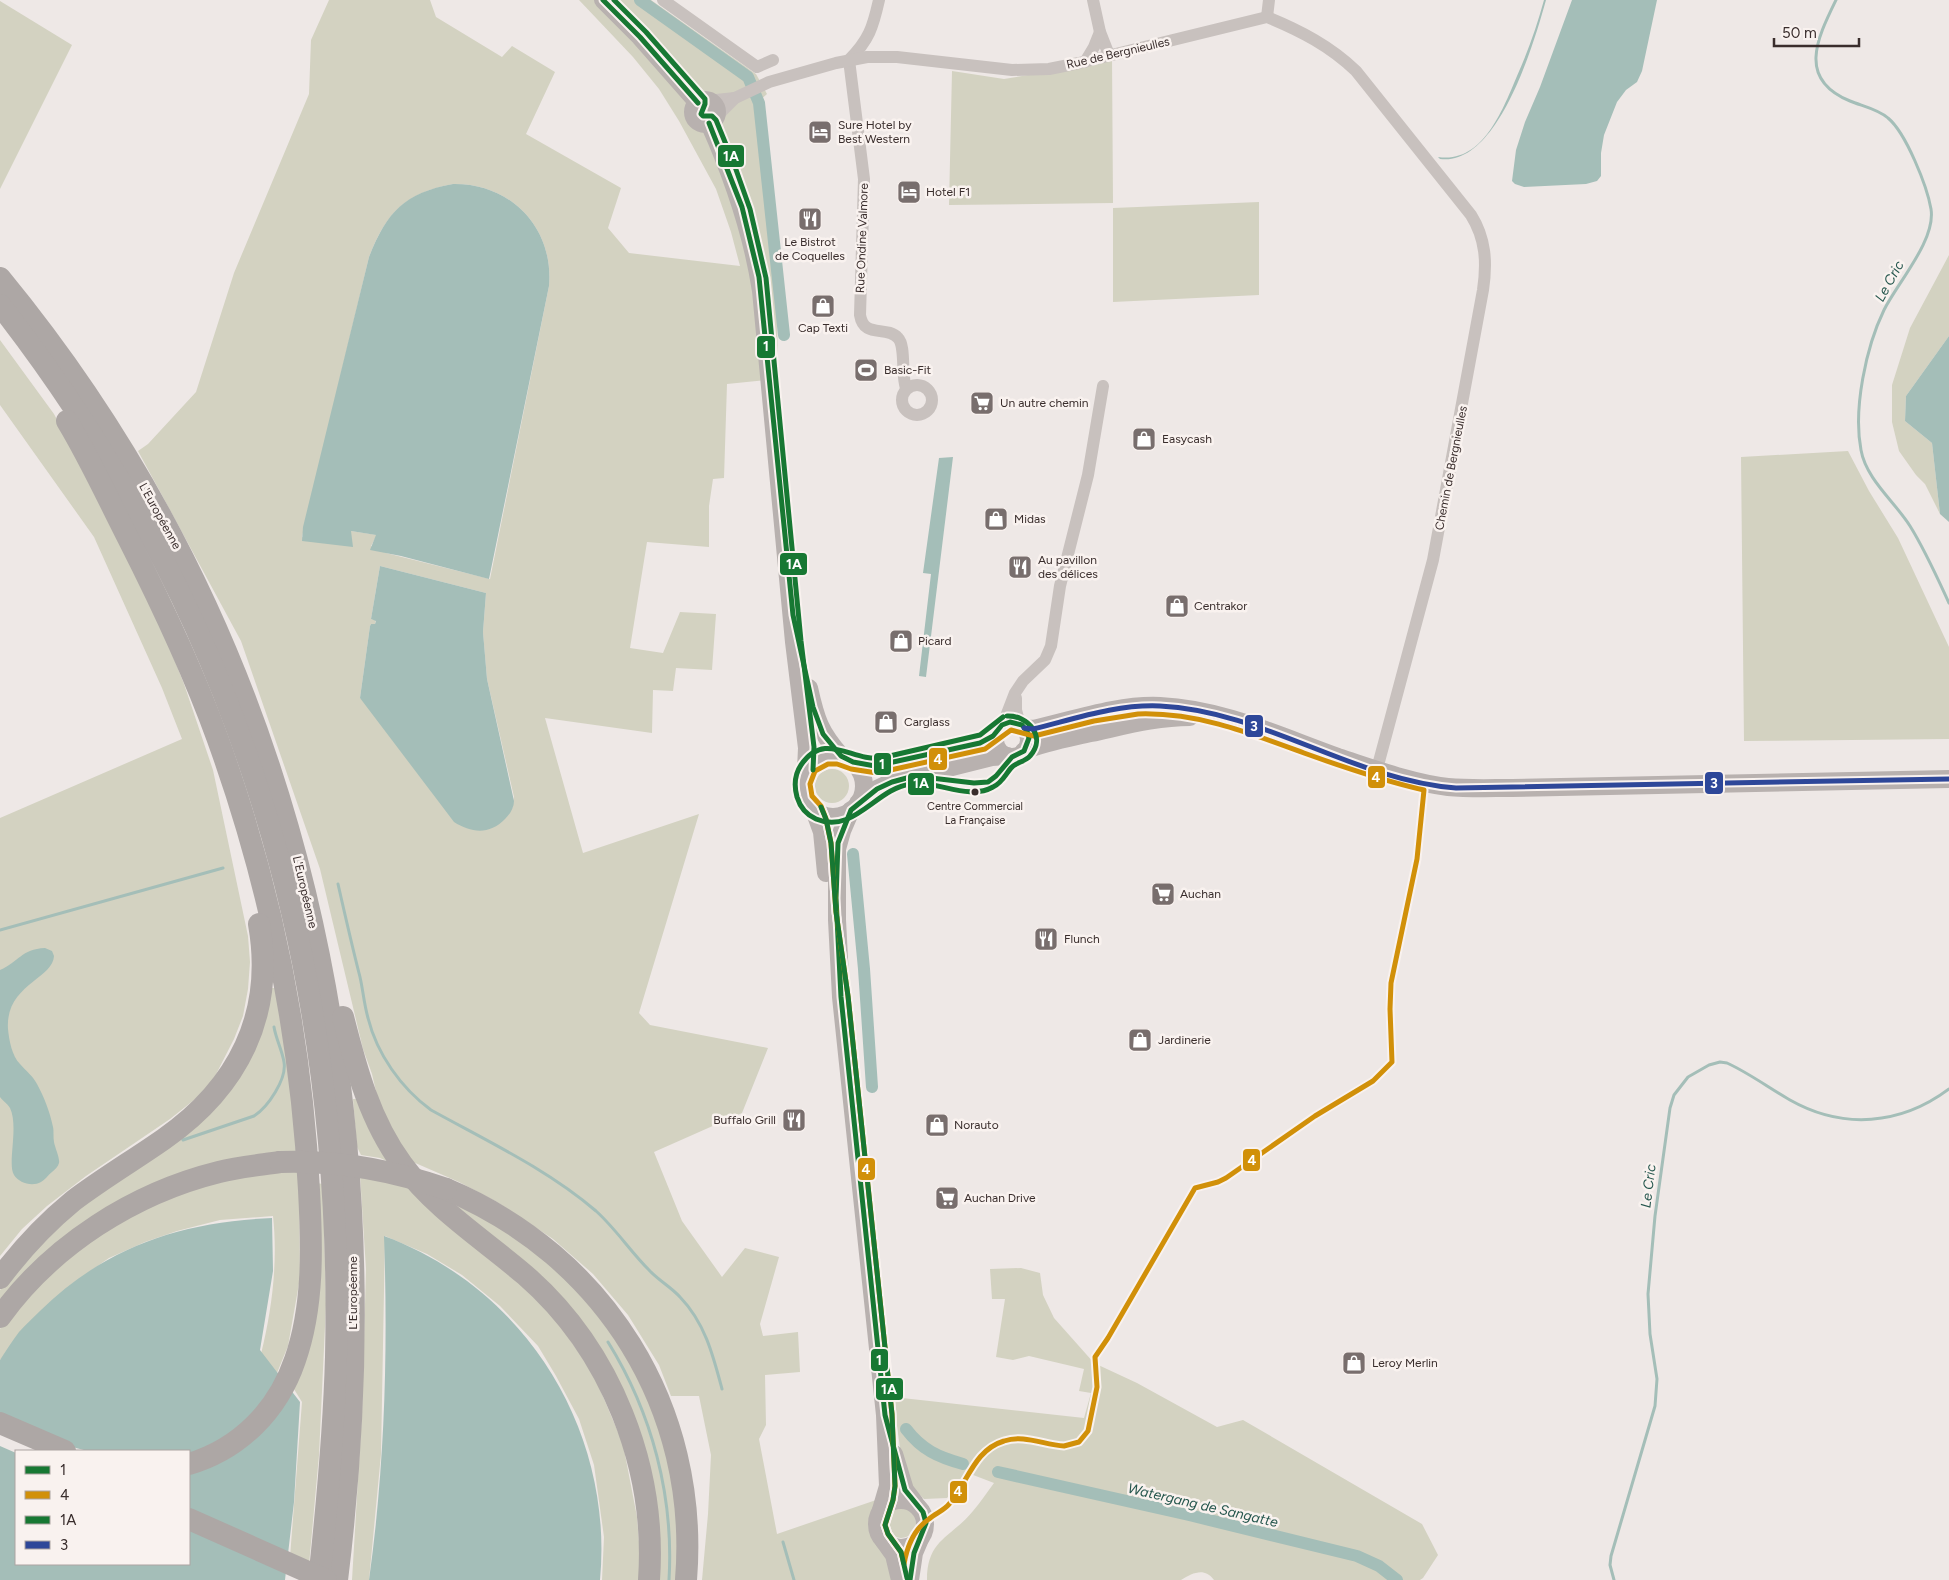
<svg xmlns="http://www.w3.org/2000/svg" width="1949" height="1580" viewBox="0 0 1949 1580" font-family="Figtree,sans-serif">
<rect width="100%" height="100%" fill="#eee8e6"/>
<g fill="#d3d2c1" fill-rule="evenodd">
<path d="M 329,0 L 430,0 L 436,17 L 502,57 L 512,46 L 555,72 L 526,134 L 621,188 L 608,228 L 629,253 L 740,266 L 731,232 L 716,189 L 679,121 L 659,89 L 633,57 L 579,0 L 651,0 L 756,74 L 767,94 L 756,104 L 777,310 L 778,379 L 727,384 L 724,478 L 713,479 L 709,506 L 709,547 L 647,542 L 630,648 L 663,653 L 680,612 L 716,614 L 712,670 L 676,668 L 673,691 L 653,690 L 652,733 L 545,718 L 583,853 L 699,814 L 639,1013 L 650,1025 L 768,1048 L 742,1113 L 654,1152 L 682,1221 L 722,1277 L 745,1248 L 779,1257 L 760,1324 L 763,1336 L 798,1332 L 800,1372 L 765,1375 L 766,1425 L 759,1439 L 777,1534 L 879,1499 L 871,1512 L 869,1526 L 874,1541 L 888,1554 L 892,1580 L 702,1580 L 708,1514 L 711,1455 L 699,1396 L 671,1396 L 659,1365 L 628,1315 L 593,1274 L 553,1239 L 497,1202 L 459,1182 L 413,1162 L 382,1117 L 372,1074 L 363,1049 L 320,869 L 241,641 L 138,451 L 148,444 L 196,392 L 234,273 L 309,94 L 311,40 ZM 453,184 C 511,183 554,228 549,286 L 490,579 L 386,553 L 371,546 L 377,535 L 351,531 L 302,537 L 369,257 C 386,213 405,193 453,184 ZM 380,566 L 486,593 L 483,632 L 487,679 L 514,797 L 512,809 L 360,698 L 370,626 L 371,624 L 375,624 L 376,620 L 371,619 Z"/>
<polygon points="0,1 72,45 0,189"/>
<polygon points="1112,57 1113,203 949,205 952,71 1004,79 1075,67"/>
<polygon points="1259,202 1259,295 1113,302 1113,208"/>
<polygon points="1949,255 1949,336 1906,396 1905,421 1932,443 1940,514 1925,484 1916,475 1899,451 1892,422 1892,385 1910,328"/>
<polygon points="0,340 54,414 145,586 184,684 213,770 248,936 250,962 248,989 243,1016 234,1039 209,1088 170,1119 86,1176 47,1206 22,1229 0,1256 0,818 182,739 162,688 94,537 0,405"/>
<polygon points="1848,451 1869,491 1898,538 1949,647 1949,739 1744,741 1741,457"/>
<circle cx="832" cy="786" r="17"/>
<polygon points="269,988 279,988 300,1153 178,1174 2,1299 0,1298 0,1290 5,1284 64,1216 189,1129"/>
<polygon points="353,1099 361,1099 391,1163 380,1158 361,1155 357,1147"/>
<path d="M 299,1170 L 300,1278 L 288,1346 L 277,1373 L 261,1354 C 272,1310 278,1262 273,1216 L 220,1220 L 177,1231 L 145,1242 L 109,1258 L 72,1284 L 0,1360 L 0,1329 L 7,1319 L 75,1249 L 167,1196 L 255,1173 Z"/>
<polygon points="360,1175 410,1184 515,1279 556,1319 594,1375 623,1444 637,1517 640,1554 639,1580 602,1580 604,1537 594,1465 579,1419 556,1376 538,1346 500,1306 462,1275 427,1254 385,1236 381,1454 369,1580 352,1580 362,1413 366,1269"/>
<polygon points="316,1183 323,1184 326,1305 319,1455 309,1565 290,1557 302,1402 292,1386"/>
<polygon points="452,1206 473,1207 570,1276 642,1373 675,1469 680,1580 655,1580 607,1366"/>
<path d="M 1021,1268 L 1040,1273 L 1043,1295 L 1054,1318 L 1094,1363 L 1137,1383 L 1217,1427 L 1243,1420 L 1422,1524 L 1438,1555 L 1423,1578 L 1420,1580 L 1214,1580 C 1204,1567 1193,1573 1181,1580 L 927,1580 C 927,1539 951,1538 973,1511 C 981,1502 987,1492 994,1483 L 968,1473 L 947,1498 L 924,1499 L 913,1488 L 901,1455 L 893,1397 L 1084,1418 L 1091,1393 L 1079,1391 L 1084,1369 L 1029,1356 L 1013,1360 L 996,1357 L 1005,1299 L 992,1299 L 990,1269 Z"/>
<circle cx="901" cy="1523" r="15"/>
</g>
<g fill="#a4beb8" fill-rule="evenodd">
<path d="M 1544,0 L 1546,0 C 1534,43 1498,167 1440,159 L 1438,157 C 1483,164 1503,109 1517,76 C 1528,51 1537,26 1544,0 Z"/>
<polygon points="1572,0 1657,0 1642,71 1637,82 1626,90 1617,102 1604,135 1601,153 1601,176 1597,181 1586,184 1524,187 1515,184 1512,181 1516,150 1525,122 1540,87"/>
<path d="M 453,184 C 511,183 554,228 549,286 L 489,579 L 401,556 L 370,550 L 376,535 L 351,531 L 353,547 L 302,541 L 303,527 L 369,257 C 387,212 404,193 453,184 Z"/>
<polygon points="1949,336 1949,522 1940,514 1932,443 1905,421 1906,396"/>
<polygon points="953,457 926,677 919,676 931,574 923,573 939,458"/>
<path d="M 380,566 L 486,593 L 483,632 L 487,679 L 514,801 C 514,808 510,814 505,819 C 490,835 471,833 454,822 L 360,698 L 370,626 L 371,624 L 375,624 L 376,621 L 371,619 Z"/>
<path d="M 45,948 L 52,951 L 54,956 C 53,979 5,985 8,1029 C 9,1040 12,1056 20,1064 C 26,1071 33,1076 37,1084 C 44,1097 50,1112 53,1127 C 54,1131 53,1137 54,1142 C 55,1148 60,1158 59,1163 C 58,1167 55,1169 52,1172 C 48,1175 45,1180 41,1182 C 32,1187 19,1183 14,1175 C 7,1164 19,1127 10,1108 C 7,1103 3,1101 0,1097 L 0,970 C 19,962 21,949 45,948 Z"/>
<path d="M 272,1218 L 273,1271 L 260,1350 L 300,1402 L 294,1502 L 285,1580 L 0,1580 L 0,1360 C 6,1351 12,1341 19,1332 C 26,1324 34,1317 41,1310 C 107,1246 181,1222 272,1218 ZM 16,1451 L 189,1451 L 189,1564 L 16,1564 Z"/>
<path d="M 384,1236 C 525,1288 614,1430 600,1580 L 369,1580 C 385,1466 388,1350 384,1236 Z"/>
</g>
<polygon fill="#eee8e6" points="0,1414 76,1448 88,1451 16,1451 16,1453 0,1446"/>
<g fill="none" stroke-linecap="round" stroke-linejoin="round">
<g stroke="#a4beb8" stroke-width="3">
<path d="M 1836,0 C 1817,39 1797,79 1850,101 C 1862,106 1878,109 1888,118 C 1906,133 1927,186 1931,209 C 1936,240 1898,282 1884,310 C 1866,347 1853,409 1861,450 C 1866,479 1895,502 1910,526 C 1925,550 1937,577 1949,603"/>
<path d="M 338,884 C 345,915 352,946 360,977 C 363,990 364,1004 368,1018 C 377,1054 401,1088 431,1110 C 487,1141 547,1169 596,1211 C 616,1229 630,1251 649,1270 C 658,1280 671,1287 680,1297 C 705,1323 713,1355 722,1389"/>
<polyline points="0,930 223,868"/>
<path d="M 183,1140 L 254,1116 C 268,1107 287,1079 284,1062 C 282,1050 276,1039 274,1027"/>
<path d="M 608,1342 C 652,1413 674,1496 669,1580"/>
<polyline points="783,1542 794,1580"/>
<path d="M 1614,1580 L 1610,1565 L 1611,1556 L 1655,1406 L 1657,1379 L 1650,1334 L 1648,1294 L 1655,1216 L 1670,1108 L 1674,1095 L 1688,1077 L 1709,1065 L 1720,1062 L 1727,1063 C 1749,1073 1769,1088 1790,1100 C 1843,1130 1901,1125 1949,1089"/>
</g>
<g stroke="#a4beb8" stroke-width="12">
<polyline points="640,0 748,77 759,103 784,335"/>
<polyline points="853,854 864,969 872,1087"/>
<path d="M 906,1429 C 922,1450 938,1457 963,1464"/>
<polyline points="998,1472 1189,1515 1357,1556 1379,1566 1397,1580"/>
</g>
<g stroke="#c8c1be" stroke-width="12">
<polyline points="663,0 757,67 773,60"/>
<path d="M 879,0 C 873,27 869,40 849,60 L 864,179 L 860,315 C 864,339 886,325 898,338 C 906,346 901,375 906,388"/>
<polyline points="1093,0 1100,32 1109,55"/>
<polyline points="1267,17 1269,0"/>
<polyline points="1085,62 1094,47 1100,32"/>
<polyline points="707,101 735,98"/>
<path d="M 716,117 L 735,98 L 769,82 L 836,63 L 867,57 L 897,57 L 1012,70 L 1049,69 L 1079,63 L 1267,17 C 1301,31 1330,46 1356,71 L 1471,215 C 1486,239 1487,263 1483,290 L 1433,560 L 1377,769"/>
<circle cx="917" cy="400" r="15"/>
<polyline points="1016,698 1016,710 1020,725"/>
<polyline points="1003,724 1015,693 1023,681 1045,660 1051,646 1060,586 1088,475 1103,386"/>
</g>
<g stroke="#b8b1af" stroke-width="18">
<polyline points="603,0 640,37 698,103"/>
<circle cx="705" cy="112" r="12"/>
<path d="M 709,123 C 733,177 752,232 761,291 L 794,642 L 807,748 L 806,770"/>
<path d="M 809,688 C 816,720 820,732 841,756"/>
<circle cx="1012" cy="740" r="17"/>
<path d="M 1024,728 L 1033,729 C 1073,720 1119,704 1160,706 C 1223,709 1279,736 1338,757 C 1372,768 1412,783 1448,787 C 1469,789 1491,788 1512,788 L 1949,779"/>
<path d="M 1024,751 C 1045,742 1069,738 1091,733 C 1124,726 1156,717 1190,717"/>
<circle cx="833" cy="786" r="31"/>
<polyline points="853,762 875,766 980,743 995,734"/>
<polyline points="858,803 877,789 892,782 992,757 1007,756"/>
<polyline points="814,810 822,832 826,873"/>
<polyline points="851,810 842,831 837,849 837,920 841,997 885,1415 888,1486 881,1510"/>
<polyline points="894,1454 905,1490 915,1503"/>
<circle cx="901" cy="1524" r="24"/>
<polyline points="884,1541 894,1555 900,1580"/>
<polyline points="910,1580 914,1553 920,1539"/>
</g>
<g stroke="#ada7a5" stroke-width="22">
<path d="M 0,278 C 306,650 395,1110 337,1580"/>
<path d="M 0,305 C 241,614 345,967 336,1357 C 334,1431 327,1506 319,1580"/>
<path d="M 67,421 C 90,459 108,499 128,538 C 161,603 192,668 217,737 C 270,883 301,1035 309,1190 C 312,1246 314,1306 295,1360 C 278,1410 240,1449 189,1464"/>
<path d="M 343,1017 C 356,1068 370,1121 402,1164 C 435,1209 483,1239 525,1275 C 611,1350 657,1467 649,1580"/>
<path d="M 446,1189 C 605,1256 700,1408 686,1580"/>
<path d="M 0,1278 C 21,1250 45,1224 73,1201 C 102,1179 134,1160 164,1139 C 238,1087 275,1015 259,924"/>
<path d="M 0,1317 C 52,1245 134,1193 219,1172 C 239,1167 260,1165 280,1162"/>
<polyline points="0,1423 65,1451"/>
</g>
<g stroke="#ada7a5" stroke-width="22">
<path d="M 280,1162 C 338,1160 392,1170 446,1189"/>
<polyline points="189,1519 326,1580"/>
</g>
<g stroke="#f9f2ef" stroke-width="9">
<g id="bus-1">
<polyline points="603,0 640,37 698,103"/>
<polyline points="709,123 742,207 759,277 793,615 813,707 823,734 841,756 853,762 875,766 980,743 993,736 1002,725 1010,722 1022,725 1027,731 1029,738 1024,751 1012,757 996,776 988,782 974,783 914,776 892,782 877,789 851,810 838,843 836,898 841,997 885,1415 905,1490 923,1512 926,1523 914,1553 910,1580"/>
</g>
</g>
<g stroke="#f9f2ef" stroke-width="9">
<path id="bus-2" d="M 1138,714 C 1197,712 1250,733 1304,753 C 1343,767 1383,781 1424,790 L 1417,859 L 1391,983 L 1390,1009 L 1392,1062 L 1373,1081 L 1315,1116 L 1226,1178 L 1218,1182 L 1195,1188 L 1108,1338 L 1095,1357 L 1097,1387 L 1088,1431 L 1079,1442 L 1064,1446 C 1044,1445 1024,1434 1004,1441 C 974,1450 968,1482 950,1503 C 945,1510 936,1513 929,1519 C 914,1529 907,1547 904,1564 L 901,1552 L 888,1534 L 885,1525 L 893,1500 L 895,1486 L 892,1414 L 848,996 L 836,912 L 831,843 L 826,819 L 821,806 L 812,796 L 810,784 L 815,771 L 828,764 L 837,764 L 851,769 L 877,773 L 985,749 L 1011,730 L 1034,736 L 1094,721 Z"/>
</g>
<g stroke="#f9f2ef" stroke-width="9">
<g id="bus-3">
<polyline points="614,0 646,32 705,99 705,104 701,114 703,116 712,116 716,120 734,164 750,209 766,278 801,641 814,747 813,770"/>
<path d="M 1003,717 L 980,735 L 881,758 C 852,762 825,730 801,765 C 795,774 794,786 797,797 C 800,807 807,815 816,819 C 854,835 876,788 911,784 C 937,780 968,801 993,787 C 1002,783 1005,775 1011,768 C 1016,762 1025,762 1030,756 C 1047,737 1028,715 1007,716"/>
<polyline points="821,807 826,819 831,843 836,912 848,996 892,1414 895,1486 893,1500 885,1525 888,1534 901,1552 907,1578"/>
</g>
</g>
<g stroke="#f9f2ef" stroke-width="9">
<path id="bus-4" d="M 1024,728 L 1033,729 C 1074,719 1117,704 1160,706 C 1264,711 1353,780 1456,788 L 1949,779"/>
</g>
<use href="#bus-1" stroke="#177833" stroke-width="5"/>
<use href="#bus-2" stroke="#d19009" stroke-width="5"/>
<use href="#bus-3" stroke="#177833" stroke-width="5"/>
<use href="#bus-4" stroke="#2e4799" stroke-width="5"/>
</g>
<defs>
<g id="hotel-square" transform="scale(1.25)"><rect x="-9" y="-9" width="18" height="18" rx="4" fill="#786e6d" stroke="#f9f2ef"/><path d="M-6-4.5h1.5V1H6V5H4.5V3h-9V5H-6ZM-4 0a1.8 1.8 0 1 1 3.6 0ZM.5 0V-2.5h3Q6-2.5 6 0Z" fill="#fff"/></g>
<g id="restaurant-square" transform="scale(1.25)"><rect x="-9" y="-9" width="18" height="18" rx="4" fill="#786e6d" stroke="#f9f2ef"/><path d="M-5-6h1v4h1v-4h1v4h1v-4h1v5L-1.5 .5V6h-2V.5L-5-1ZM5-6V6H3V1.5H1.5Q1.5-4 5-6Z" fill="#fff"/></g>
<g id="shop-square" transform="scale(1.25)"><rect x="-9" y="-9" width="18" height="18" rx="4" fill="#786e6d" stroke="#f9f2ef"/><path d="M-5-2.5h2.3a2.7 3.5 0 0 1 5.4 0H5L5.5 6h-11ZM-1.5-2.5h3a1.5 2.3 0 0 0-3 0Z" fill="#fff"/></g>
<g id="stadium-square" transform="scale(1.25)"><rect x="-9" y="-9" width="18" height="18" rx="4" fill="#786e6d" stroke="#f9f2ef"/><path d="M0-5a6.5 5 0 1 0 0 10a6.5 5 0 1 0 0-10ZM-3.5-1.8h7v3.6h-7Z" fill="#fff"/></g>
<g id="supermarket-square" transform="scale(1.25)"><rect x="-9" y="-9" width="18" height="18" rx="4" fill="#786e6d" stroke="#f9f2ef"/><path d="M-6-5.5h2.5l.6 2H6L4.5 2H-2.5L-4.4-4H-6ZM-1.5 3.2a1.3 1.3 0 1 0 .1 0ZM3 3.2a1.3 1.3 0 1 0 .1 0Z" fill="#fff"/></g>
</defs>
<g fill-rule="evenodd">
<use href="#hotel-square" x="820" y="132"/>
<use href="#hotel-square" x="909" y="192"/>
<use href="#restaurant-square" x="810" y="219"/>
<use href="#shop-square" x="823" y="306"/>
<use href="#stadium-square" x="866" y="370"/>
<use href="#supermarket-square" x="982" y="403"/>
<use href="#shop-square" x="1144" y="439"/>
<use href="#shop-square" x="996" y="519"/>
<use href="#restaurant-square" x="1020" y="567"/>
<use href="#shop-square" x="1177" y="606"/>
<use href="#shop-square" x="901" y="641"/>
<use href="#shop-square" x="886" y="722"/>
<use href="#supermarket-square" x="1163" y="894"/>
<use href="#restaurant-square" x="1046" y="939"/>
<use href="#shop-square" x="1140" y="1040"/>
<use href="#restaurant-square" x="794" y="1120"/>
<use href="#shop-square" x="937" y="1125"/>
<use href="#supermarket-square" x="947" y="1198"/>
<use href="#shop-square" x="1354" y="1363"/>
</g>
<circle fill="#392d2c" stroke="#f9f2ef" stroke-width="2" cx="975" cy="792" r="4.5"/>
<g text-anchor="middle" stroke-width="5" stroke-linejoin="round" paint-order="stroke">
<g font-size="11" fill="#392d2c" stroke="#f9f2ef">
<text x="975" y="810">Centre Commercial<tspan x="975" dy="14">La Française</tspan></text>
</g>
<g font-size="12" fill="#392d2c" stroke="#f9f2ef">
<text transform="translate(1118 53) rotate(-13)" y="4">Rue de Bergnieulles</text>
<text transform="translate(862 238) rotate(-88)" y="4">Rue Ondine Valmore</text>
<text transform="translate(1451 468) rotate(-79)" y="4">Chemin de Bergnieulles</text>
<text transform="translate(160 516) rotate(61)" y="4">L'Européenne</text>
<text transform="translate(305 892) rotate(77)" y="4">L'Européenne</text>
<text transform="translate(353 1293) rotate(-90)" y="4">L'Européenne</text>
</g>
<g font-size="12" fill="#392d2c" stroke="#f9f2ef" text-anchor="start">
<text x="838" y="129">Sure Hotel by<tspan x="838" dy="14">Best Western</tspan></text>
<text x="926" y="196">Hotel F1</text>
<text x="810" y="246" text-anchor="middle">Le Bistrot<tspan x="810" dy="14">de Coquelles</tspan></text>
<text x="823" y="332" text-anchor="middle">Cap Texti</text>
<text x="884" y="374">Basic-Fit</text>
<text x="1000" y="407">Un autre chemin</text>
<text x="1162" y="443">Easycash</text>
<text x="1014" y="523">Midas</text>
<text x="1038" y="564">Au pavillon<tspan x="1038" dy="14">des délices</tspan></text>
<text x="1194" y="610">Centrakor</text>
<text x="918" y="645">Picard</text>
<text x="904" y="726">Carglass</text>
<text x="1180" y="898">Auchan</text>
<text x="1064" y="943">Flunch</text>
<text x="1158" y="1044">Jardinerie</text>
<text x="776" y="1124" text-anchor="end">Buffalo Grill</text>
<text x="954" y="1129">Norauto</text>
<text x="964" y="1202">Auchan Drive</text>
<text x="1372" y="1367">Leroy Merlin</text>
</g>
<g font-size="14" font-style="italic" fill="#26574e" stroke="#f9f2ef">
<text transform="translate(1889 281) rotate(-61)" y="5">Le Cric</text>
<text transform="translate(1648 1186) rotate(-83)" y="5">Le Cric</text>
<text transform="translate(1203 1505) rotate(13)" y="5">Watergang de Sangatte</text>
</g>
</g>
<g stroke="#f9f2ef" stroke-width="2">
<rect x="717" y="144" width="28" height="24" rx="5" fill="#177833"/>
<rect x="756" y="335" width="20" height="24" rx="5" fill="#177833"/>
<rect x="779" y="552" width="29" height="24" rx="5" fill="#177833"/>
<rect x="1244" y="714" width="20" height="24" rx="5" fill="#2e4799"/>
<rect x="928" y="747" width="20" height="24" rx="5" fill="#d19009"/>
<rect x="873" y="752" width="19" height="24" rx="5" fill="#177833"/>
<rect x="1367" y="765" width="19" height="24" rx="5" fill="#d19009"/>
<rect x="1704" y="771" width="20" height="24" rx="5" fill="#2e4799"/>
<rect x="907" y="772" width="28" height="24" rx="5" fill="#177833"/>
<rect x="1242" y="1148" width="19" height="24" rx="5" fill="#d19009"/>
<rect x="857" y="1157" width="19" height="24" rx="5" fill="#d19009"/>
<rect x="870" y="1348" width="19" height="24" rx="5" fill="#177833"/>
<rect x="875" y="1377" width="29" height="24" rx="5" fill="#177833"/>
<rect x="949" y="1480" width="19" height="24" rx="5" fill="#d19009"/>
</g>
<g font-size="14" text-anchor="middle" font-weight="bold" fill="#fff">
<text x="731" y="161">1A</text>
<text x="766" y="351">1</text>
<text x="794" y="569">1A</text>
<text x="1254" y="731">3</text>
<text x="938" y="764">4</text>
<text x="882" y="769">1</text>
<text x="1376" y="782">4</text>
<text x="1714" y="788">3</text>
<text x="921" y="788">1A</text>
<text x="1252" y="1165">4</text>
<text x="866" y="1174">4</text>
<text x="879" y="1365">1</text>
<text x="889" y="1394">1A</text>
<text x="958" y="1496">4</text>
</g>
<rect x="15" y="1450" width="175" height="115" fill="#f9f2ef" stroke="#aca3a1"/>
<rect x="25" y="1466" width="25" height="8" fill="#177833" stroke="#aca3a1"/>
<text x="60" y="1475" font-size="15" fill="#392d2c">1</text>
<rect x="25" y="1491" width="25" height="8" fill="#d19009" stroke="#aca3a1"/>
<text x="60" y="1500" font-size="15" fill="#392d2c">4</text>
<rect x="25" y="1516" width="25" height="8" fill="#177833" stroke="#aca3a1"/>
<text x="60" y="1525" font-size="15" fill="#392d2c">1A</text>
<rect x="25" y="1541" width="25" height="8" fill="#2e4799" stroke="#aca3a1"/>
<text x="60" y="1550" font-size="15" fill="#392d2c">3</text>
<path d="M1774 38v8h85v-8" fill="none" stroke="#392d2c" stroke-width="2.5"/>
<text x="1782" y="38" font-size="15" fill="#392d2c" stroke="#f9f2ef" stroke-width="4" paint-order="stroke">50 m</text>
</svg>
